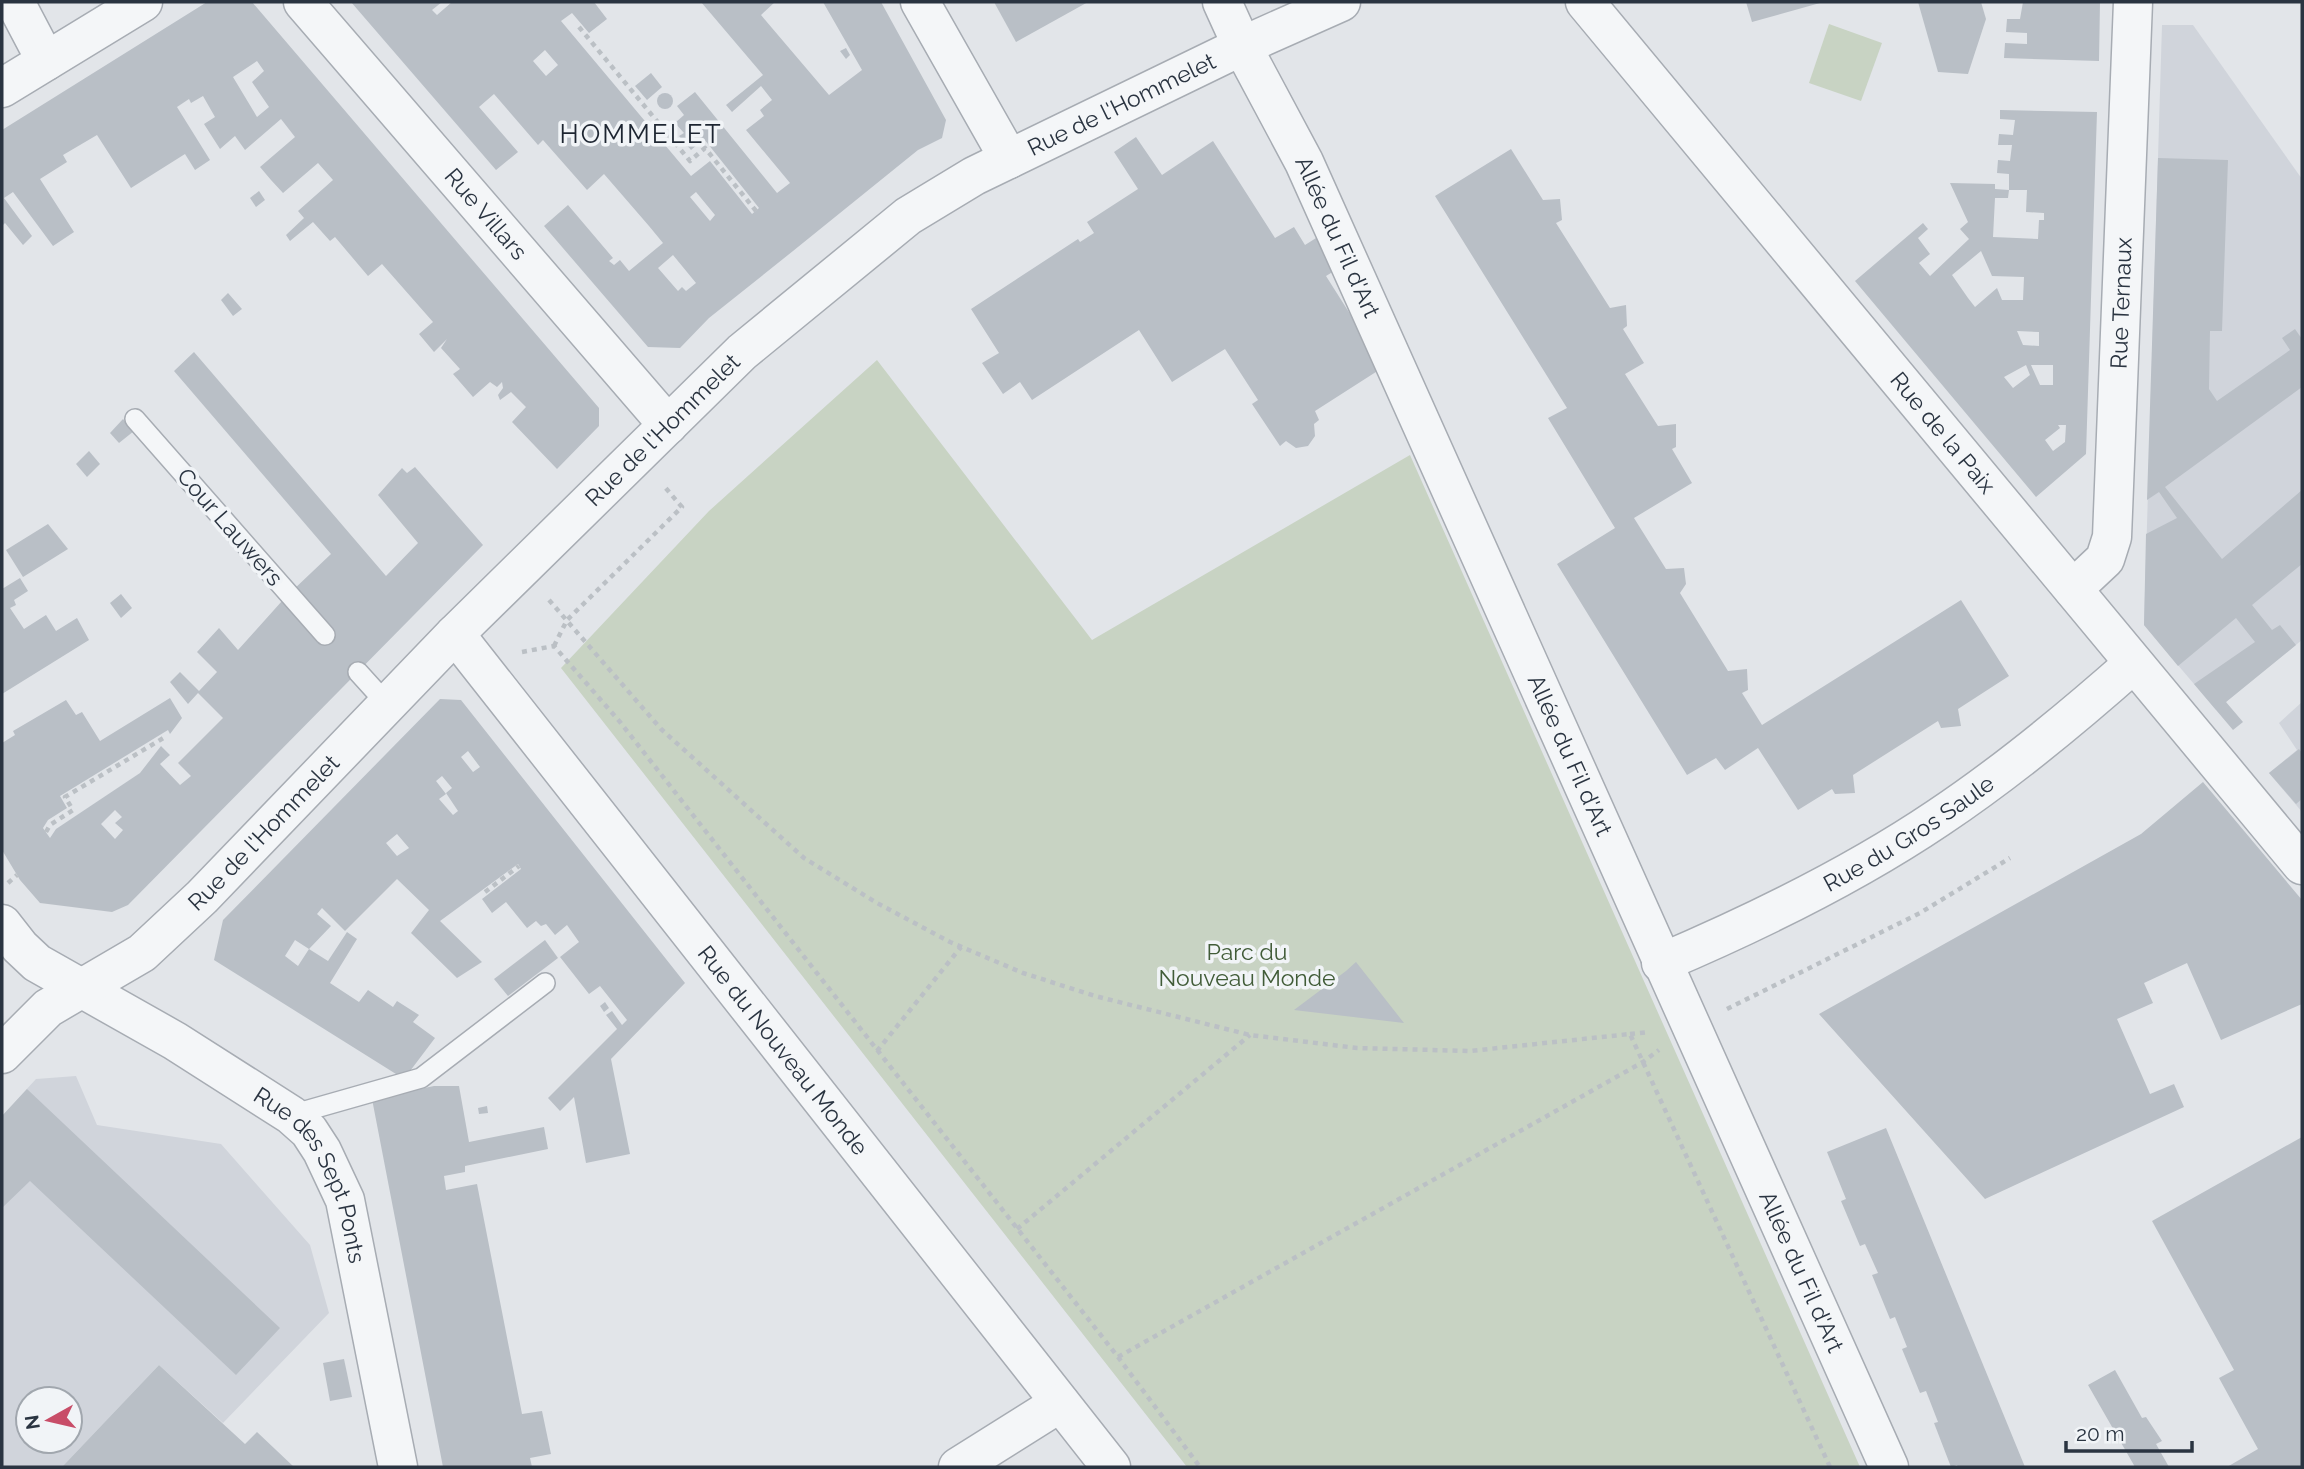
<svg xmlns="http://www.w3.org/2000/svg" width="2304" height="1469" viewBox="0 0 2304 1469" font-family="Raleway,sans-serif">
<rect width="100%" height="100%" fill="#e2e5e9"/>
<g fill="#d0d4db" fill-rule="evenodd">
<polygon points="2162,25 2193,25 2302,179 2302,640 2216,710 2144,625"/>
<polygon points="2302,702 2302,812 2269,773 2297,750 2279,723"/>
<path d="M 76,1076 L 97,1125 L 221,1144 L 310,1245 L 329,1313 L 223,1423 L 159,1365 L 62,1467 L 2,1467 L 2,1116 L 36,1079 ZM 28,1399 L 70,1399 L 70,1441 L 28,1441 Z"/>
</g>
<g fill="#c8d3c3">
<polygon points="1829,24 1882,43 1861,101 1809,83"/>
<polygon points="877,360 1092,640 1410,455 1860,1467 1187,1467 561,668 709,511"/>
</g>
<g fill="#b9bfc6" fill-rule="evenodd">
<path d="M 207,2 L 252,2 L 599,408 L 599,426 L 557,469 L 512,422 L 526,407 L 511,392 L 500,400 L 498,395 L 503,388 L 502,382 L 497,387 L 490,382 L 473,397 L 453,374 L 460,369 L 441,348 L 447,339 L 434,352 L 419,334 L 433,322 L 382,264 L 368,276 L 335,237 L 330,241 L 313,222 L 290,241 L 286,235 L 304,218 L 298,211 L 333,180 L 318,163 L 283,193 L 271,180 L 260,167 L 295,137 L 281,119 L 245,150 L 235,136 L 220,149 L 204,124 L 215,117 L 203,96 L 191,103 L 189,99 L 177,107 L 210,160 L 195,170 L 185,154 L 131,188 L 97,135 L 63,155 L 67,162 L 40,179 L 74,232 L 53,246 L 13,192 L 4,198 L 32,236 L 23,245 L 5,223 L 2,226 L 2,130 ZM 257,61 L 264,71 L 252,82 L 269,107 L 257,117 L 233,77 Z"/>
<path d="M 351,2 L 442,2 L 432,10 L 437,15 L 452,2 L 594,2 L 607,19 L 589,33 L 572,13 L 561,21 L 691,176 L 710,161 L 752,214 L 759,208 L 704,139 L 691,150 L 679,136 L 684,133 L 675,123 L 684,115 L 677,106 L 695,92 L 777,193 L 790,183 L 746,130 L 764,116 L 760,110 L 772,100 L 761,86 L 732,112 L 726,105 L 763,75 L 701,2 L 775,2 L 761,15 L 829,95 L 862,70 L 823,2 L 881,2 L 946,120 L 942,138 L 918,150 L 793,251 L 709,318 L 680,348 L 648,347 L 544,226 L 568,205 L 613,258 L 609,261 L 614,265 L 620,260 L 629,271 L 663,243 L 649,226 L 604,174 L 587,190 L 543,140 L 538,145 L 494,94 L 479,107 L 518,152 L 496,170 ZM 545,50 L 558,65 L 546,76 L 533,61 ZM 696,192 L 715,215 L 710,221 L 690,197 ZM 673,255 L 696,283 L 686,291 L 682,287 L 678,291 L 658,268 Z"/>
<polygon points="994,2 1088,2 1016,42"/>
<polygon points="1746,2 1820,2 1820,3 1752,22"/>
<polygon points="1918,2 1981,2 1986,19 1968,74 1938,72"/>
<polygon points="2023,2 2100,2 2099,61 2004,58 2005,43 2027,44 2027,33 2006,32 2007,19 2020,19"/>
<polygon points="846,48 850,55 846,59 840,51"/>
<polygon points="651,73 662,87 647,100 635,86"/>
<circle cx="665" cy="101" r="8"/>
<path d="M 2000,110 L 2097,112 L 2086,454 L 2036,497 L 1855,281 L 1923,223 L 1928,229 L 1918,238 L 1930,254 L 1919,263 L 1930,276 L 1969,239 L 1960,229 L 1968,222 L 1950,183 L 1995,184 L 1995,189 L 2009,190 L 2008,198 L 1995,198 L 1993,237 L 2038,239 L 2039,220 L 2044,220 L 2044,213 L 2026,212 L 2027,190 L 2009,190 L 2009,174 L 1997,173 L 1998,160 L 2010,161 L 2012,145 L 1998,145 L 1999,134 L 2013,135 L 2015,120 L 2000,119 ZM 1981,251 L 1992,276 L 2024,277 L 2023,300 L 2002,300 L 1997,288 L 1975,307 L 1968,298 L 1952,275 ZM 2017,331 L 2039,332 L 2039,346 L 2023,345 ZM 2026,365 L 2030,375 L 2013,388 L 2004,377 ZM 2031,365 L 2053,365 L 2053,385 L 2040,385 ZM 2058,425 L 2066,425 L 2065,442 L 2053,451 L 2045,440 L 2060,428 Z"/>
<polygon points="1136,137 1162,175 1213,141 1275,238 1294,227 1305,245 1324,233 1344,265 1326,276 1357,325 1379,370 1315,411 1319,420 1314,424 1315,436 1308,446 1296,448 1286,441 1280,446 1252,404 1258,400 1225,349 1172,382 1139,330 1032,400 1020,382 1003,394 982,363 999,353 971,309 1078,239 1080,242 1094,233 1087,222 1138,189 1114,152"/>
<polygon points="1511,149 1543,200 1560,199 1562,220 1556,223 1610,308 1626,305 1627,326 1623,329 1644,363 1625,374 1658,426 1676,424 1676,447 1672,449 1692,483 1634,518 1666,569 1684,568 1686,584 1680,593 1728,671 1747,669 1748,690 1742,693 1762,725 1961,600 2009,676 1958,709 1961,726 1941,728 1938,721 1853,775 1855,793 1835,794 1832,789 1798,810 1758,748 1725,770 1716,758 1687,775 1557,564 1615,528 1548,418 1567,408 1435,196"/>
<polygon points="2158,158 2228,160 2222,331 2210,331 2209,389 2217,401 2290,350 2282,338 2295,329 2302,339 2302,387 2165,487 2222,559 2302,490 2302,564 2252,605 2272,630 2280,625 2296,645 2226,702 2243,722 2233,730 2194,684 2255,642 2236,618 2178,666 2144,625 2146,534 2177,518 2159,492 2147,500"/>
<polygon points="259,191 265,200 256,207 250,198"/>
<polygon points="228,293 242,309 233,316 221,300"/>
<path d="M 194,352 L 386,576 L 418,543 L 378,495 L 402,468 L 407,473 L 415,467 L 483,545 L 128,905 L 112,912 L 40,903 L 20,880 L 2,850 L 2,743 L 15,735 L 13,731 L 66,700 L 76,715 L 82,712 L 100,741 L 170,698 L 182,718 L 170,734 L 168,730 L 60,796 L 67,808 L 48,820 L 43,828 L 50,838 L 56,829 L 140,773 L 161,746 L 170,755 L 160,764 L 180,785 L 191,776 L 178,763 L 223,718 L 198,693 L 188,704 L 170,682 L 180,672 L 199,691 L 217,672 L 197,652 L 219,628 L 238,650 L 282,601 L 318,643 L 328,632 L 292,591 L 331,554 L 174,371 ZM 115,810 L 122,817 L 115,823 L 123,830 L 115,839 L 101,824 Z"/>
<polygon points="123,419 134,431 119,443 110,433"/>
<polygon points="89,451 100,464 87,477 76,464"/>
<polygon points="48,524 68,549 23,577 6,550"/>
<polygon points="20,578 28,591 14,600 16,605 10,608 24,629 46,615 56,631 77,618 89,640 2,694 2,589"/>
<polygon points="121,594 132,608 121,618 110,603"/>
<path d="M 440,699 L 461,700 L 685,983 L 611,1059 L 630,1154 L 586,1163 L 574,1097 L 560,1111 L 548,1098 L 617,1029 L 606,1015 L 612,1011 L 622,1025 L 627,1020 L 600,986 L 589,994 L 560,957 L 579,942 L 567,925 L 555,935 L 546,924 L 541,926 L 536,921 L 527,928 L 506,902 L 492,913 L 482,899 L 521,869 L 518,864 L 440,921 L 482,962 L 457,978 L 411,933 L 429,910 L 397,879 L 345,931 L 322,908 L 317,914 L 331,926 L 309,949 L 295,940 L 285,956 L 298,966 L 309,949 L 328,961 L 347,932 L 357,939 L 330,983 L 359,1002 L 368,990 L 393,1007 L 397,1001 L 419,1015 L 413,1022 L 435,1038 L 404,1079 L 214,960 L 223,920 ZM 468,751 L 480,767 L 473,772 L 461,757 ZM 442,776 L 452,788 L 446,793 L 458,811 L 453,815 L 439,799 L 446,794 L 436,781 ZM 397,834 L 409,848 L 397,856 L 386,843 Z"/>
<polygon points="2299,749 2302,753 2302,799 2296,804 2269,773"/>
<polygon points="2203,782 2302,900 2302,1004 2221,1040 2187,963 2144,983 2153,1003 2117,1019 2150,1094 2174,1084 2184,1107 1985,1199 1819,1014 2141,834"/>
<polygon points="545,940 558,958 508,996 494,979"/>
<polygon points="1356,962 1404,1023 1294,1010 1346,971"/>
<polygon points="605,1002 609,1008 604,1012 600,1006"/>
<polygon points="434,1086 459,1086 469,1142 544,1127 548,1149 465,1166 465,1172 444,1176 446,1190 477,1184 522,1414 542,1411 551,1454 530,1458 532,1467 443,1467 372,1099"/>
<polygon points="27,1089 280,1328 236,1375 30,1181 2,1208 2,1116"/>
<polygon points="487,1106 488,1113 479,1114 478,1108"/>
<polygon points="1886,1128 2025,1467 1958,1467 1957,1465 1951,1467 1934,1423 1938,1422 1926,1391 1920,1393 1902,1349 1907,1347 1895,1317 1890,1319 1872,1275 1878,1273 1865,1244 1860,1246 1841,1201 1846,1199 1827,1152"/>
<polygon points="2302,1137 2302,1467 2227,1467 2258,1449 2219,1378 2234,1370 2152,1221"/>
<polygon points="344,1359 352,1397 330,1401 323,1363"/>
<polygon points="159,1365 245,1444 257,1432 294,1467 62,1467"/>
<polygon points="2115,1370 2142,1418 2146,1417 2162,1441 2156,1444 2169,1467 2135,1467 2088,1385"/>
</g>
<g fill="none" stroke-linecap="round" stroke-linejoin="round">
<g stroke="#a7acb3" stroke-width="22">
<g id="lane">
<polyline points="135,419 325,635"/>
<polyline points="358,672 387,704"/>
<polyline points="291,1115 421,1078 545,983"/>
</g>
</g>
<g stroke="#a7acb3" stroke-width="41">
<g id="street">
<polyline points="15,2 46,61"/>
<path id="s1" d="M 303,2 L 668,425"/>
<polyline points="920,2 1009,159"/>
<path id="s2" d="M 1222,2 L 1242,46 L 1304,162 L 1889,1467"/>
<path id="s3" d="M 1585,2 L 2302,865"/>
<polyline points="2,88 143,2"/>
<path id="s4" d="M 2073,589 L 2105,559 L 2112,537 L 2133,2"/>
<path id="s5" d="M 455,634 L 1111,1467"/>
<path id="s6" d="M 2,924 L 20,947 L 37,963 L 175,1041 L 291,1115 L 309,1131 L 322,1151 L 345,1200 L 398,1467"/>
<path id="s7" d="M 1661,963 C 1755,923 1852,876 1938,818 C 2007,772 2071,719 2133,664"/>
<path id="s8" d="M 2,1054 L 48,1008 L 142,953 L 202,897 L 455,634 L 742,352 L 908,216 L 974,176 L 1242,46 L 1341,2"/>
<polyline points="958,1467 1060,1403"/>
</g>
</g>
<g stroke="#bbc0c5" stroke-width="4.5" stroke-dasharray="5 5" stroke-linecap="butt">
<polyline points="579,27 690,161 705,148 756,211"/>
<polyline points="549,600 661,729 804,858 877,903 950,942 1023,973 1095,996 1250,1035 1357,1048 1470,1051 1630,1034 1830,1467"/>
<polyline points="554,646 567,620 682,507 663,485"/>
<polyline points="522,652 554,646 620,722 1118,1357 1200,1467"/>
<polyline points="46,832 50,825 73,810 65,797 165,737"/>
<polyline points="8,883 17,875"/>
<polyline points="485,892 519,866"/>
<polyline points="1727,1009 1920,913 2010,858"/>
<polyline points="1630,1034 1649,1032"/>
<polyline points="877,1051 961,947"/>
<polyline points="1017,1229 1250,1035"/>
<polyline points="1118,1357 1643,1062 1659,1050"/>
</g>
<use href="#lane" stroke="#f4f6f8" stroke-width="19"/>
<use href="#street" stroke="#f4f6f8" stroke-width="38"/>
</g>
<g text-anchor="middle" stroke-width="7" stroke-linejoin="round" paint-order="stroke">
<g font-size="23" fill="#2a3441" stroke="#f1f4f7">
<text dy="8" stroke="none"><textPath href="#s8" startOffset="1479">Rue de l'Hommelet</textPath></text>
<text dy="8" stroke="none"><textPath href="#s1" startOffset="280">Rue Villars</textPath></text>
<text dy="8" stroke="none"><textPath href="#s2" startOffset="262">Allée du Fil d'Art</textPath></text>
<text dy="8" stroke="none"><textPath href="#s4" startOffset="301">Rue Ternaux</textPath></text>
<text dy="8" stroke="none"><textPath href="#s8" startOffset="912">Rue de l'Hommelet</textPath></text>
<text dy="8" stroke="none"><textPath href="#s3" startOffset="560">Rue de la Paix</textPath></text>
<text transform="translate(230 527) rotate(49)" y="8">Cour Lauwers</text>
<text dy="8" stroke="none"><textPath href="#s2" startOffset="830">Allée du Fil d'Art</textPath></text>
<text dy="8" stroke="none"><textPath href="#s7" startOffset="280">Rue du Gros Saule</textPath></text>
<text dy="8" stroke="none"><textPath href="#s8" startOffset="345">Rue de l'Hommelet</textPath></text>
<text dy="8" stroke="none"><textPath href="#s5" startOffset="530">Rue du Nouveau Monde</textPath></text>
<text dy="8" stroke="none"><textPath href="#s6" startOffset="411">Rue des Sept Ponts</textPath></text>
<text dy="8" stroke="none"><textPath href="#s2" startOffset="1396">Allée du Fil d'Art</textPath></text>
</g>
<g font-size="23" fill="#415c38" stroke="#f1f4f7">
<text x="1247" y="960">Parc du<tspan x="1247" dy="26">Nouveau Monde</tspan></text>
</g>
<g font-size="26" letter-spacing="2" fill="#1d2531" stroke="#f1f4f7">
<text x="641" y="143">HOMMELET</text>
</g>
</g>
<rect width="2304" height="1469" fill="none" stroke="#2a3441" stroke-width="7"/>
<g transform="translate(49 1420) rotate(262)"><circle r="33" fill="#f1f4f7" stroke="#a1a7ae" stroke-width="2"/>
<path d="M0-5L12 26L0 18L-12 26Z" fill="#c84d68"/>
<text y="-10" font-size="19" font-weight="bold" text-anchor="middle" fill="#2a3441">N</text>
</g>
<path d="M2066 1441v10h126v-10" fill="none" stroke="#2a3441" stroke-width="3.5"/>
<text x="2076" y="1441" font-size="21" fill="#2a3441" stroke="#f1f4f7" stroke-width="5" paint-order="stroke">20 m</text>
</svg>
